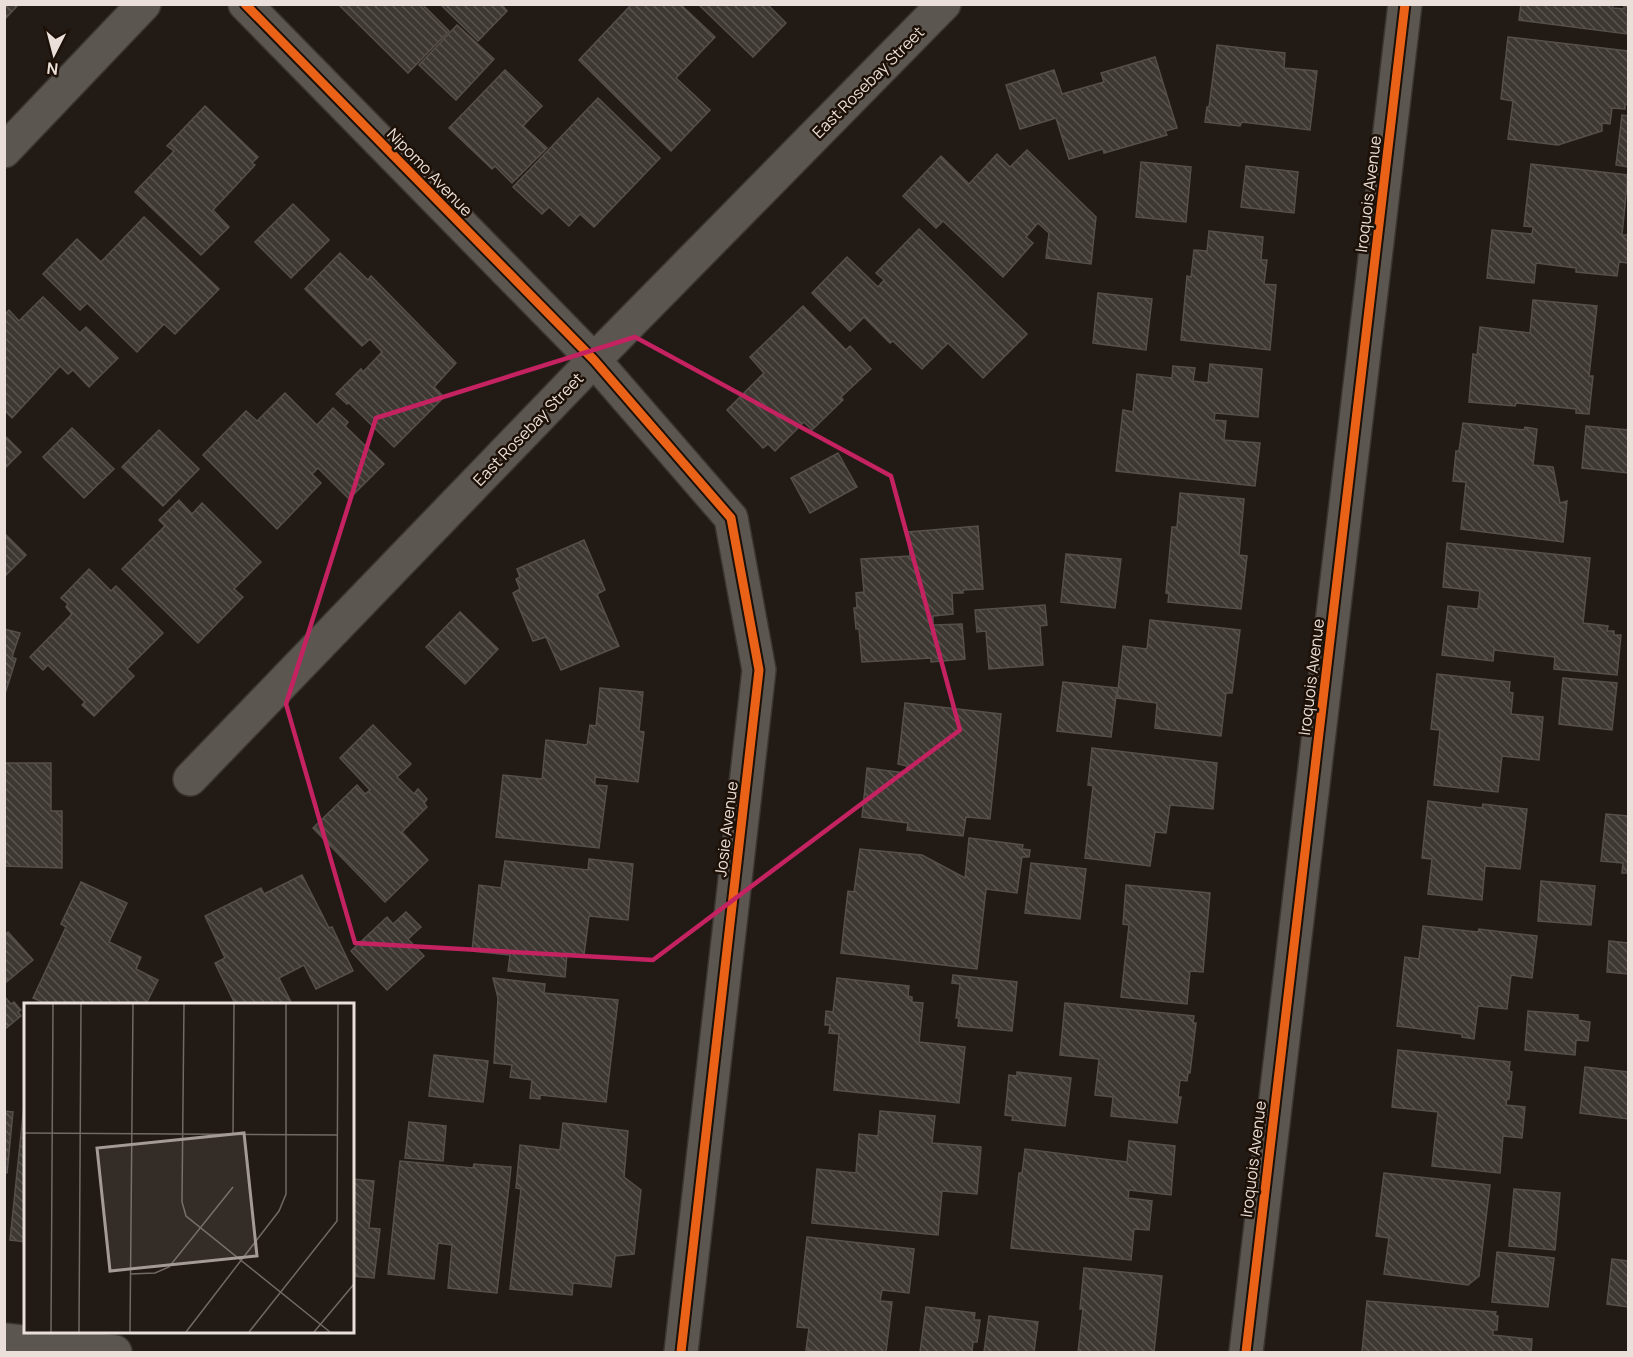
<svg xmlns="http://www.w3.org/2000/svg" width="1633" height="1357" viewBox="0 0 1633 1357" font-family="Manrope,sans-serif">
<defs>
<pattern id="building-back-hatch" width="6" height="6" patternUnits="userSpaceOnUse" patternTransform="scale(1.5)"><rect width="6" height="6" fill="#3e3833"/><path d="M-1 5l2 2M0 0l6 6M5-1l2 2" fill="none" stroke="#5a5450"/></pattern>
</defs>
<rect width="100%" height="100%" fill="#211a15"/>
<g fill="url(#building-back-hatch)" stroke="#554e4a" stroke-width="1.5">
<polygon points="4,4 19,4 4,20"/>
<polygon points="338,4 422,4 449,31 408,73"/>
<polygon points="440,4 501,4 507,11 478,41"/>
<polygon points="632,4 680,4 715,37 676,78 710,110 671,151 579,60"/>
<polygon points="698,4 767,4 786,23 753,57"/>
<polygon points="1521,4 1613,4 1613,8 1624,9 1624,4 1628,4 1627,34 1519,20"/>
<polygon points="457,25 494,59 456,100 419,65"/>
<polygon points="1508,37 1628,51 1628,105 1625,104 1625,109 1612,108 1610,124 1602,123 1602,131 1558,145 1508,139 1513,101 1501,99"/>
<polygon points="1217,45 1285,53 1284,68 1317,71 1310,130 1242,122 1240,126 1205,122 1207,107 1209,107"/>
<polygon points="1155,57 1177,128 1165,131 1167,135 1104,153 1103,149 1069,159 1056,118 1020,129 1006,85 1054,70 1062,94 1104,82 1101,73"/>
<polygon points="505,70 542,106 523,126 547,148 512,183 495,166 492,169 449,128"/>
<polygon points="598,98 660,158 594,227 580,214 569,226 549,207 542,214 513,187"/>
<polygon points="205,106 258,157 252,163 255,165 213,210 229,227 201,255 135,192 174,151 167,146"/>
<polygon points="1622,115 1628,116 1628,167 1616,165"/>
<polygon points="1027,150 1096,217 1091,264 1046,258 1049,233 1038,223 1026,237 1033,243 1003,277 943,221 936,228 903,196 941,156 969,184 997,154 1010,167"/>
<polygon points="1141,162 1191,167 1186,222 1136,217"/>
<polygon points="1531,164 1628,175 1622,235 1628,235 1628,263 1619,262 1617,276 1576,272 1576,268 1536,263 1534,283 1487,278 1492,230 1532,234 1533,227 1524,226"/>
<polygon points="1246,166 1298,172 1294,213 1241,207"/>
<polygon points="293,204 329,240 291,278 255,242"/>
<polygon points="144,217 219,289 175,334 164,324 137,352 87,303 80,310 43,274 77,239 101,262"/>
<polygon points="919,229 1027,334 983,378 948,343 922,369 893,341 890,343 864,317 850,331 812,293 847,257 878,287 884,280 876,273"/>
<polygon points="1209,231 1263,237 1261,260 1267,260 1264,284 1276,285 1270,350 1181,340 1187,276 1191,277 1194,250 1207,251"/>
<polygon points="340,253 368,280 371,276 456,363 434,387 444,397 394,447 349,403 347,404 336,394 361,369 363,372 382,352 370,339 362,346 305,289"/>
<polygon points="1098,293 1152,299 1146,350 1093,343"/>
<polygon points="43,297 80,333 86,327 118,358 89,387 73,370 68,374 60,366 12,418 4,410 4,315 9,310 19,321"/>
<polygon points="1533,300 1597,306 1589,376 1593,376 1589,414 1576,413 1576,409 1516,403 1515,406 1469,402 1473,354 1477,355 1480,327 1530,333"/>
<polygon points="803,306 846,350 850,346 871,369 841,397 843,400 812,430 804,422 775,451 768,444 763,448 727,410 764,373 750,357"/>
<polygon points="1210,364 1262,369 1258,417 1215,413 1214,420 1226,421 1224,440 1260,443 1255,486 1116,471 1123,410 1133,412 1137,374 1172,378 1173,366 1195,368 1193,381 1208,383"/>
<polygon points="285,393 317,425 333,408 348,422 345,426 384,464 349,499 318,468 312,474 321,483 277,529 203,455 246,411 257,421"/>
<polygon points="1463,423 1524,430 1525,427 1537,429 1533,465 1553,467 1560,503 1567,501 1563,542 1461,529 1466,482 1453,481 1456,451 1459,451"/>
<polygon points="1586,426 1628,430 1628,473 1582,468"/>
<polygon points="72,428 114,469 84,498 43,457"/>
<polygon points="159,430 199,469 163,506 122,467"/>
<polygon points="4,435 21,452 4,469"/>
<polygon points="838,453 857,487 810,513 791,478"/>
<polygon points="1180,493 1244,499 1239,555 1247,556 1241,609 1168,602 1169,594 1166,593 1172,527 1177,527"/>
<polygon points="179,500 192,514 202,503 261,562 234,589 243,597 198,643 122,569 165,526 159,520"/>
<polygon points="978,526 983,589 963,590 963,593 952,593 953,614 933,616 933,625 962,624 965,659 931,662 931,658 862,662 859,629 856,629 854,608 857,608 856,593 864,592 861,559 910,556 908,532"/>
<polygon points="4,533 26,555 4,577"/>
<polygon points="584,540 605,590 597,594 619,646 561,670 546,637 533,641 513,593 520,589 516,579 520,577 517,569"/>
<polygon points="1447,543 1590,558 1583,623 1608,626 1607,631 1614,631 1614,635 1621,635 1617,675 1554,669 1555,657 1494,650 1493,661 1442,655 1448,606 1478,609 1480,591 1443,587"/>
<polygon points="1066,554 1121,559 1115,608 1061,602"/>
<polygon points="89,569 111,591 116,586 163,633 127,669 134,676 94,716 82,705 85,702 48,665 43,670 30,657 72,614 66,607 68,604 61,598"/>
<polygon points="1045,605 1047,625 1040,626 1043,665 989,669 986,631 977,632 975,610"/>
<polygon points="460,612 498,649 465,684 426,647"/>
<polygon points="1150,620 1240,630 1232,693 1226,693 1221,736 1155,728 1157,703 1117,698 1123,646 1147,649"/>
<polygon points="4,629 20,633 12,657 16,659 4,697"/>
<polygon points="1437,674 1510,682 1509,692 1513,693 1511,714 1543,717 1539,760 1502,756 1498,792 1434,785 1440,730 1431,729"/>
<polygon points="1563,678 1617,683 1612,730 1559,724"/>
<polygon points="1063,682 1117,688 1111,737 1057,731"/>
<polygon points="600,688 643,692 639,731 644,732 638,782 595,777 595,785 607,786 599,848 496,837 503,775 542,779 546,740 587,745 590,725 596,726"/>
<polygon points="905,703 1001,714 990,819 966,817 963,836 907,830 908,823 862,817 867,768 906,773 907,766 898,764"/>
<polygon points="373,725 411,764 397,777 414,794 418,789 427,799 424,803 427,807 402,832 428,860 385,902 313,828 357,785 365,794 370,790 340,758"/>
<polygon points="1092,748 1217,763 1213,809 1170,805 1166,833 1155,832 1150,866 1085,858 1093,786 1088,785"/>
<polygon points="4,763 51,763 51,811 62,811 62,868 4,866"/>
<polygon points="1428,801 1482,808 1483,804 1527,809 1520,869 1485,866 1482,900 1428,894 1432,859 1422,858"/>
<polygon points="1606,814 1628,816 1628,873 1622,873 1623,863 1601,861"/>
<polygon points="969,838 1023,845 1022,849 1030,850 1029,857 1022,857 1017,893 986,889 977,969 841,953 848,891 854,892 860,849 922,855 965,878"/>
<polygon points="589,859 633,864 628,920 589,916 584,955 567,953 565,977 508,971 510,955 472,951 479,885 501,888 505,861 588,870"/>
<polygon points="1031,863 1086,869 1080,919 1025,913"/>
<polygon points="302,875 329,928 332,927 353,971 316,989 304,965 279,978 292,1004 235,1004 215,963 225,958 205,916 261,888 264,894"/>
<polygon points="1541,881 1595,886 1591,925 1538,921"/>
<polygon points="81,882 127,903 109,942 141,957 136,969 158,980 146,1004 47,1004 33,998 66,927 61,924"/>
<polygon points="1126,885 1210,893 1203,972 1190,971 1187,1004 1121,997 1129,925 1123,924"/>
<polygon points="406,912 421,927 408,939 424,956 387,990 351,951 387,917 393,924"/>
<polygon points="1423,926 1478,932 1479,929 1537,936 1532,978 1511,975 1507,1009 1478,1006 1474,1039 1462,1037 1462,1034 1397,1026 1405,957 1419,959"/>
<polygon points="8,932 33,960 4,984 4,935"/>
<polygon points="1609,941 1628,943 1628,974 1607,972"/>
<polygon points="953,975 1017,982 1012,1031 958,1026 959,1018 956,1018 960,984 952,983"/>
<polygon points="493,978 545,984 544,993 618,1000 606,1102 540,1095 540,1099 530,1098 532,1080 510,1077 512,1065 494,1063 498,998"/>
<polygon points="837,978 909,986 908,996 912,997 912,1002 923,1003 919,1042 965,1047 959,1103 834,1090 839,1034 829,1033 830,1025 825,1025 826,1011 833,1012"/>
<polygon points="4,996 11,1004 14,1002 21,1010 18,1012 21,1016 4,1030"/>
<polygon points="1065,1003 1194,1016 1193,1023 1196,1023 1190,1073 1188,1073 1187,1081 1180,1080 1178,1097 1181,1097 1177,1123 1111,1116 1113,1097 1095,1095 1099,1059 1060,1055"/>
<polygon points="1528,1011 1578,1015 1578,1020 1590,1022 1588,1041 1576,1040 1575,1055 1525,1050"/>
<polygon points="1398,1050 1510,1062 1509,1071 1512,1072 1509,1099 1507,1099 1506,1105 1525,1107 1522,1138 1503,1136 1500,1173 1432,1166 1438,1112 1392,1107"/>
<polygon points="434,1055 488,1061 483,1102 429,1096"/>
<polygon points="1585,1067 1628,1072 1628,1119 1580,1113"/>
<polygon points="1017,1072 1071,1078 1065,1126 1012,1120 1013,1116 1005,1115 1009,1075 1017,1076"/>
<polygon points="26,1086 26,1242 10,1240"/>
<polygon points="4,1111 13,1112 7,1173 4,1173"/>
<polygon points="880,1111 935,1116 932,1143 981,1147 977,1194 942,1191 938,1235 812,1223 817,1169 856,1173 859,1134 878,1136"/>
<polygon points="409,1122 446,1126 443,1161 405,1158"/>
<polygon points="563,1123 628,1131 624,1177 641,1190 634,1254 615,1256 611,1287 573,1283 572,1295 510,1289 521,1189 516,1188 520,1145 560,1150"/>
<polygon points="1129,1141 1175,1146 1171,1195 1129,1190 1128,1198 1152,1201 1149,1230 1134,1229 1131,1260 1011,1248 1019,1173 1022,1173 1025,1149 1127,1162"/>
<polygon points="400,1161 473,1168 474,1164 511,1167 497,1293 448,1288 452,1245 438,1243 434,1279 388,1274"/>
<polygon points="1384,1173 1490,1185 1479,1276 1468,1285 1384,1274 1389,1238 1376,1236"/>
<polygon points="352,1179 374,1181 369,1228 380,1229 374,1278 352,1276"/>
<polygon points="1514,1189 1560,1193 1555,1250 1509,1246"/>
<polygon points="807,1237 914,1249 909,1293 882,1290 880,1301 892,1302 886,1352 831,1352 806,1350 809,1328 797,1327"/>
<polygon points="1497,1252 1554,1258 1548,1307 1492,1302"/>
<polygon points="1612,1259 1628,1261 1628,1307 1607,1304"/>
<polygon points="1084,1268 1162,1276 1154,1352 1078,1352 1083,1309 1080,1309"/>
<polygon points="1367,1301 1496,1312 1495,1315 1498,1316 1497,1330 1493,1330 1493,1335 1532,1339 1531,1352 1362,1352"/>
<polygon points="926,1307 975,1313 974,1320 980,1320 977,1342 973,1342 972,1352 920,1352"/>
<polygon points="989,1316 1038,1322 1034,1352 984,1352"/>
</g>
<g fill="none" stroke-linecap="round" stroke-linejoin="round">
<g stroke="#3b3531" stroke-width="36">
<g id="minor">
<polyline points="245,4 594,360 731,518 759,670 681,1352"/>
<polyline points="4,151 144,4"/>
<polyline points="190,779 594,360 944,4"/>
<polyline points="4,1340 115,1352"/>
<polyline points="1246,1352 1405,4"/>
</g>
</g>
<use href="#minor" stroke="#5c5651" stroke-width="33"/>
<g stroke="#1d1006" stroke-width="13">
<g id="cycleway">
<polyline points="245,4 594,360 731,518 759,670 681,1352"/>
<polyline points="1246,1352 1405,4"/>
</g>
</g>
<use href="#cycleway" stroke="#ea6118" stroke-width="9"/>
</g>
<path fill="none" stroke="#c42261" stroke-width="4.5" stroke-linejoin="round" d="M 635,337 L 891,476 L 960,730 L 653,960 L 355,943 L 286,704 L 376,418 Z"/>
<g text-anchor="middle" stroke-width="5" stroke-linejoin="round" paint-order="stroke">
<g font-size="16" fill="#eae0d9" stroke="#1d1006">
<text transform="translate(868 82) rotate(-45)" y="6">East Rosebay Street</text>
<text transform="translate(430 172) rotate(46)" y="6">Nipomo Avenue</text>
<text transform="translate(1368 194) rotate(-83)" y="6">Iroquois Avenue</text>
<text transform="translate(528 429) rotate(-46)" y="6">East Rosebay Street</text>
<text transform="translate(1311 677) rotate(-83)" y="6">Iroquois Avenue</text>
<text transform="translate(726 829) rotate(-83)" y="6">Josie Avenue</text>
<text transform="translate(1253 1159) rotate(-83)" y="6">Iroquois Avenue</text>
</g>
</g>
<g transform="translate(24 1003)">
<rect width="330" height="330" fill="#211a15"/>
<path fill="none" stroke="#716963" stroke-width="1.5" d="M 160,1 L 158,199 L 162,213 L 306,329M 0,130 L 313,132M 209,131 L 210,1M 106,271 L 131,270 L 145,264 L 209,184M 27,329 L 29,1M 55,329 L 57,1M 106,329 L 109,1M 162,329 L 255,208 L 262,191 L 262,1M 225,329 L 313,218 L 314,1M 290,329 L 330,281"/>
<path fill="#a49b94" fill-opacity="0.15" stroke="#a49b94" stroke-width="3" d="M 220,130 L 233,253 L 86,268 L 73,145 Z"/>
<rect width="330" height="330" fill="none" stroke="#eae0d9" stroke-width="3"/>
</g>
<rect width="1633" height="1357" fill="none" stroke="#eae0d9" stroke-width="12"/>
<g transform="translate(54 54) rotate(186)" stroke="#1d1006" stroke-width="4.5" paint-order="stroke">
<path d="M0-4.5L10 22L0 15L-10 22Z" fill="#eae0d9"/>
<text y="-9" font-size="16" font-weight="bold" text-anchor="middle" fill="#eae0d9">N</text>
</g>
</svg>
